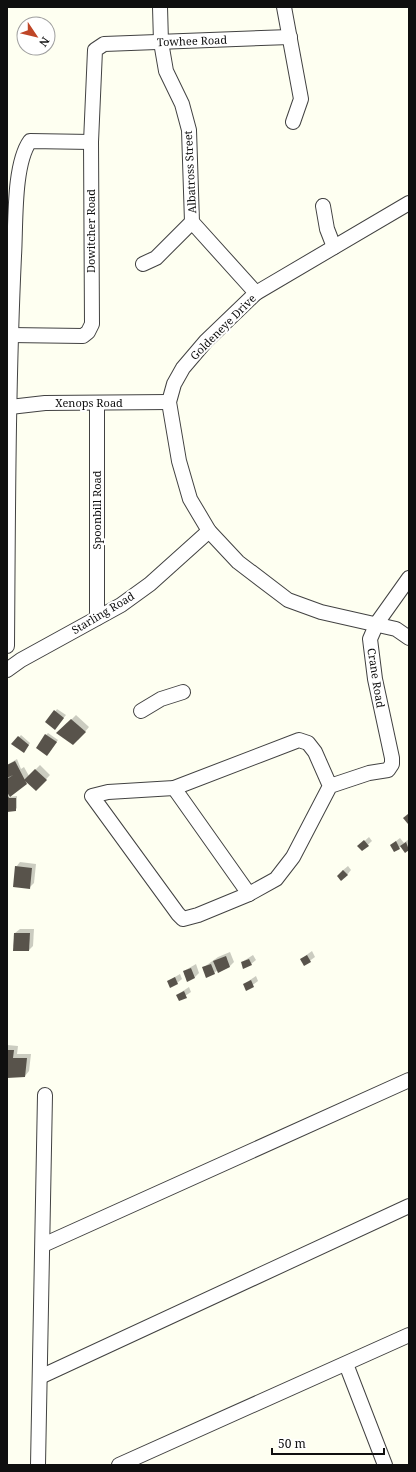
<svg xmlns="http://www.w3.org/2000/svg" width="416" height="1472" viewBox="0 0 416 1472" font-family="'Noto Serif',serif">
<rect width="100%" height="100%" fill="#fefff1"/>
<g fill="#0003">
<polygon points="57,709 66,715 57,726 47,722"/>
<polygon points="76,715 89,727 78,740 58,733"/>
<polygon points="48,733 58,740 49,753 46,735"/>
<polygon points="21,735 30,743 25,750 13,744"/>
<polygon points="17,759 21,769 24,767 29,776 40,765 50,775 36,790 28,782 8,797 17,796 17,808 15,810 7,811 7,765"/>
<polygon points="369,837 372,841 362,850 359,846"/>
<polygon points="400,838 404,843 409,839 409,849 405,851 402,846 394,851 391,845"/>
<polygon points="20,862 36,864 34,883 30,887 16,867"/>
<polygon points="348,866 351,870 347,875 342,871"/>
<polygon points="20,929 34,929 33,946 29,950 15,933"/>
<polygon points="312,951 315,957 304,965 301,959"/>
<polygon points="230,952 234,962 230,966 218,971 218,970 214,973 204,967 218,957"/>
<polygon points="253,955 256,960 251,964 242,962"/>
<polygon points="196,964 199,973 195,977 184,971"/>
<polygon points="180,974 182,979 177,983 168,981"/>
<polygon points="256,976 258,981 247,989 244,984"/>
<polygon points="189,987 191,992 179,1000 177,995"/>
<polygon points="7,1045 18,1046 17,1054 31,1054 29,1071 25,1076 7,1076"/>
</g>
<g fill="#58534b">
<polygon points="54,710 64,718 55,730 45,722"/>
<polygon points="71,719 86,732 73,745 56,733"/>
<polygon points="45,734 57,742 47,756 36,748"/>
<polygon points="18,736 29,745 24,753 11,744"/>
<polygon points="15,761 27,784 10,797 7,792 7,779 13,775 7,778 7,765"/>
<polygon points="35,769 47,780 36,791 24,780"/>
<polygon points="7,794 9,798 16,798 16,811 7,812"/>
<polygon points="408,814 409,823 408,824 403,818"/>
<polygon points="364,840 369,846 362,851 357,846"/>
<polygon points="396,841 400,849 394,852 390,845"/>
<polygon points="406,842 409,850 405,853 400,846"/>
<polygon points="15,866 32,868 30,889 13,887"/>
<polygon points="343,870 348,875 341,881 337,876"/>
<polygon points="14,933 30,933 29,951 13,951"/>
<polygon points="307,955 311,962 304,966 300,959"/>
<polygon points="226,956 230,967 218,973 213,961"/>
<polygon points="249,959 252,965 243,969 241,962"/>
<polygon points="211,964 215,974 206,978 202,967"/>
<polygon points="191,968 195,978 187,982 183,971"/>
<polygon points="175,977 178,984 170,988 167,981"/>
<polygon points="251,980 254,987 246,991 243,984"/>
<polygon points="184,991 187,998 179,1001 176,995"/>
<polygon points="7,1050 14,1050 13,1058 27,1058 25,1077 7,1078"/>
</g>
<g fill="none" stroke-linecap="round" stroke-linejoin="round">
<g stroke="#424242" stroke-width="16">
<g id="minor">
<polyline points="160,7 161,42 166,71 182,104 189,130 192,222 256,293"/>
<polyline points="284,7 301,99 293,122"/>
<polyline points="409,203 256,293 206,341 183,368 174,384 169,402 179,461 190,499 209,531 238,562 288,600 321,612 396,629 409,638"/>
<polyline points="323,206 327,229 334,247"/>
<polyline points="143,264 156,258 192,222"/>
<polyline points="10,335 83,336 88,332 92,324 91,142 95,50 104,44 290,37"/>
<polyline points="97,403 97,618"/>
<polyline points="10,407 45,403 169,402"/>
<path d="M 7,646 C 8,516 8,386 14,256 C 16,225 13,165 30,141 L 91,142"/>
<polyline points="7,670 21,660 121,605 150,584 209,531"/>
<polyline points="141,711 161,699 183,692"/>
<polyline points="330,786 315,752 308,743 299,740 174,788 108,792 92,796 178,914 183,919 198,915 249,894 276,879 293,857 330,786 369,773 388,770 392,764 392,758 375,679 370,639 377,623 409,578"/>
<polyline points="174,788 249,894"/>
<polyline points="43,1245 409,1080"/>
<polyline points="346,1364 385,1465"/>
<polyline points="40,1377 409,1206"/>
<polyline points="38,1465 45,1095"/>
<polyline points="119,1465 409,1335"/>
</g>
</g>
<use href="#minor" stroke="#fff" stroke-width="14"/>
</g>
<g text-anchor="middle" stroke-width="4" stroke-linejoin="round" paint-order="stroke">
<g font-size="11" fill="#0f0f0f" stroke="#fff">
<text transform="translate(192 41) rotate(-2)" y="4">Towhee Road</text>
<text transform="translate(190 172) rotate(-93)" y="4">Albatross Street</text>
<text transform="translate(91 231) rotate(-90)" y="4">Dowitcher Road</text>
<text transform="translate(223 327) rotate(-45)" y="4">Goldeneye Drive</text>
<text x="89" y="407">Xenops Road</text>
<text transform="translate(97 510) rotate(-90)" y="4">Spoonbill Road</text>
<text transform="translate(103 613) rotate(-31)" y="4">Starling Road</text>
<text transform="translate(376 678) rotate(81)" y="4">Crane Road</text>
</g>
</g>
<rect width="416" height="1472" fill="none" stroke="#0f0f0f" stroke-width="16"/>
<g transform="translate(36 36) rotate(125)"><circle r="19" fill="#ffffff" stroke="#9f9f9f"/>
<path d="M0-3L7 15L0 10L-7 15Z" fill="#bf4627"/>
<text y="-6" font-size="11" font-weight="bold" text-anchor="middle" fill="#0f0f0f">N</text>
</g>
<path d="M272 1448v6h112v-6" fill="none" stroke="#0f0f0f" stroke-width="2"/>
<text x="278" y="1448" font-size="12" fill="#0f0f0f" stroke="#ffffff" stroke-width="3" paint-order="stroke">50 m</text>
</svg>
